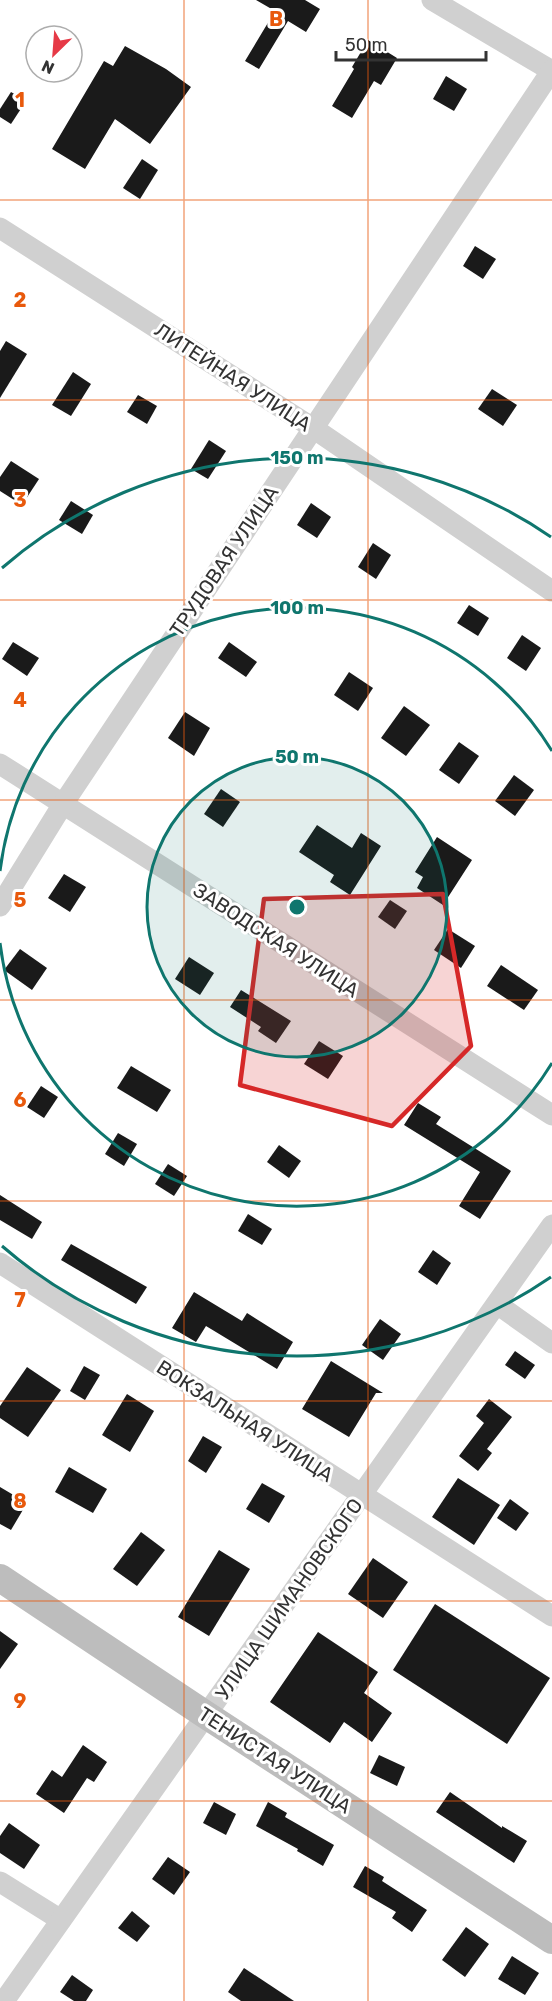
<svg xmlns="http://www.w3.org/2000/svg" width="552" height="2001" viewBox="0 0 552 2001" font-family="Rubik,sans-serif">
<rect width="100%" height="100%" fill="#fff"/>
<g fill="#1a1a1a">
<polygon points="256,0 305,0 320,9 306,32 288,21 259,69 245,61 275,11"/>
<polygon points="368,40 397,58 381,85 374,81 352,118 332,106 354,69 352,67"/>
<polygon points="125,46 166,69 191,87 150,144 115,119 85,169 52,149 104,61 113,66"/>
<polygon points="446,76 467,89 454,111 433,99"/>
<polygon points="11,92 26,101 11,124 0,117 0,109"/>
<polygon points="142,159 158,170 140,199 123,188"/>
<polygon points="475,246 496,259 483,279 463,266"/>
<polygon points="6,341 27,354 0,398 0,351"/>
<polygon points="73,372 91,384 71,416 52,405"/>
<polygon points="492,389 517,405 503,426 478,409"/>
<polygon points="138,395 157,406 147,424 127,412"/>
<polygon points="209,440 226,451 208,479 191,469"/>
<polygon points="11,461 39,479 22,505 0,491 0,477"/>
<polygon points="71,501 93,515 82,534 59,520"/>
<polygon points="311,503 331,517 317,538 297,525"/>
<polygon points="373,543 391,555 376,579 358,567"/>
<polygon points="469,605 489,618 478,636 457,623"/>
<polygon points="522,635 541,648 526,671 507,658"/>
<polygon points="13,642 39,658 27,676 2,659"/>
<polygon points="229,642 257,662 246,677 218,658"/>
<polygon points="349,672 373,688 358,711 334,695"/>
<polygon points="404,706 430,725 406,756 381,738"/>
<polygon points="185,712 210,728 194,756 168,738"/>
<polygon points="459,742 479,756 459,784 439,770"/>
<polygon points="514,775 534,790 515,816 495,801"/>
<polygon points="221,789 240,802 223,827 204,814"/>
<polygon points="317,825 352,848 361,833 381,846 350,895 330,882 334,875 299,852"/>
<polygon points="437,837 472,860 443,905 417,888 423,877 415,872"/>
<polygon points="64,874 86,887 70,912 48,898"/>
<polygon points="390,900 407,911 395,929 378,917"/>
<polygon points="448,929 475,946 461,968 434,950"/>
<polygon points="20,949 47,968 32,990 4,970"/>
<polygon points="189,957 214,973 200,995 175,979"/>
<polygon points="501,965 538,990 524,1010 487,986"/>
<polygon points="241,990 291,1021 276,1043 258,1031 261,1027 230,1007"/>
<polygon points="319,1041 343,1056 328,1079 304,1064"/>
<polygon points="131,1066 171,1090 157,1112 117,1088"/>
<polygon points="41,1086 58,1097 44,1118 27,1107"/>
<polygon points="418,1103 441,1117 436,1124 511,1171 480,1219 459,1206 480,1172 404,1125"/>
<polygon points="118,1133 137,1144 124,1166 105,1154"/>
<polygon points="279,1145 301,1161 289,1178 267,1162"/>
<polygon points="168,1164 187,1176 174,1196 155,1184"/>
<polygon points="0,1195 42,1222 32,1239 0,1220"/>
<polygon points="248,1214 272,1229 262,1245 238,1231"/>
<polygon points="71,1244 147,1287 136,1304 61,1260"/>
<polygon points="433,1250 451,1263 437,1285 418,1272"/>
<polygon points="194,1292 242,1321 247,1313 293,1342 277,1369 206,1326 196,1342 172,1328"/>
<polygon points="380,1319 401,1334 383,1360 362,1345"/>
<polygon points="515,1351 535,1365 525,1379 505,1365"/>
<polygon points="331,1361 383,1393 376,1393 349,1437 302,1409"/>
<polygon points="84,1366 100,1375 85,1400 70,1391"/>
<polygon points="27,1367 61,1390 28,1437 0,1418 0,1406"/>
<polygon points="127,1394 154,1411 130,1452 102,1435"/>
<polygon points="489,1399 512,1417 487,1449 492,1453 478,1471 459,1456 484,1423 476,1416"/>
<polygon points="203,1436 222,1447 206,1473 188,1461"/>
<polygon points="69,1467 107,1489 93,1513 55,1492"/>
<polygon points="458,1478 500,1505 474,1545 432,1517"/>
<polygon points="262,1483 285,1496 269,1523 246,1509"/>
<polygon points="0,1487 27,1503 11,1530 0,1524"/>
<polygon points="510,1499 529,1513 516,1531 497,1518"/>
<polygon points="141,1532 165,1550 137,1586 113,1569"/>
<polygon points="219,1550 250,1569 209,1636 178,1617"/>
<polygon points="373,1558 408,1582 383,1618 348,1594"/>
<polygon points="435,1604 550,1678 507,1744 393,1670"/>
<polygon points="0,1631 18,1644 0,1669"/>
<polygon points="318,1632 378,1672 364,1693 392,1713 372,1742 344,1722 330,1743 270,1702"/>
<polygon points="83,1745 107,1762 94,1782 87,1778 64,1813 36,1794 52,1770 62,1777"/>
<polygon points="379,1755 405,1767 397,1786 370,1773"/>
<polygon points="450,1792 502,1828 502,1826 527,1841 514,1863 436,1812"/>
<polygon points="214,1802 236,1814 226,1835 203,1823"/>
<polygon points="268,1802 287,1813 285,1817 334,1845 323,1866 297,1851 298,1849 256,1826"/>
<polygon points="9,1823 40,1845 24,1869 0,1853 0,1836"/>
<polygon points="168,1857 190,1872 174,1895 152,1879"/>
<polygon points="365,1866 384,1877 382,1881 427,1910 412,1932 392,1918 396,1912 353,1887"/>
<polygon points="132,1911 150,1926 137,1942 118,1928"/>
<polygon points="466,1927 489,1944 465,1977 442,1960"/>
<polygon points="512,1956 539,1973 525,1995 498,1979"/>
<polygon points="244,1968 294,2001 241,2001 228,1992"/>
<polygon points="72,1975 93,1990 86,2001 74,2001 60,1992"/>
</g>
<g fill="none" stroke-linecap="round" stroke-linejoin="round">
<g stroke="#d0d0d0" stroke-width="21">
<polyline points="432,0 552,71"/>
<polyline points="0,228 313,428 552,591"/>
<polyline points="0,764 552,1115"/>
<polyline points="0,906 63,804 552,70"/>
<polyline points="0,1263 552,1616"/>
<polyline points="497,1304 552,1343"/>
<polyline points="0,1882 61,1920"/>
<polyline points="4,2001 552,1225"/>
</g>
<polyline stroke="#bdbdbd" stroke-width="28" points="0,1578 206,1715 552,1940"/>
</g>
<path fill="#d62828" fill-opacity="0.2" stroke="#d62828" stroke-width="4.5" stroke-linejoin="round" d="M 443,894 L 471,1046 L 392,1126 L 240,1085 L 264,899 Z"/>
<path fill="none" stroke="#e8590c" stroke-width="1.5" stroke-opacity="0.55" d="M 184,0 L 184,2001M 368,0 L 368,2001M 0,200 L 552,200M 0,400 L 552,400M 0,600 L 552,600M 0,800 L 552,800M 0,1000 L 552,1000M 0,1201 L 552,1201M 0,1401 L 552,1401M 0,1601 L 552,1601M 0,1801 L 552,1801"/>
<circle cx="297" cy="907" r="150" fill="#0f766e" fill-opacity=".12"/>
<g fill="none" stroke="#0f766e" stroke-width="3">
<circle cx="297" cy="907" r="150"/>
<path d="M552 1063A299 299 0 0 1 0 943M0 871A299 299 0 0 1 552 751"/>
<path d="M551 1277A449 449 0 0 1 2 1246M2 568A449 449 0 0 1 551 537"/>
</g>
<g text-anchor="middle" stroke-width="6" stroke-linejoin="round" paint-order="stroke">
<g font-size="20" fill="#333" stroke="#fff">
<text transform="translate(233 377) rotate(33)" y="7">ЛИТЕЙНАЯ УЛИЦА</text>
<text transform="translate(224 561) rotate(-56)" y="7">ТРУДОВАЯ УЛИЦА</text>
<text transform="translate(276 940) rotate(33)" y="7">ЗАВОДСКАЯ УЛИЦА</text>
<text transform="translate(245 1421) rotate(33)" y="7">ВОКЗАЛЬНАЯ УЛИЦА</text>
<text transform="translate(289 1599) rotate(-55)" y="7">УЛИЦА ШИМАНОВСКОГО</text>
<text transform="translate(275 1760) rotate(33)" y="7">ТЕНИСТАЯ УЛИЦА</text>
</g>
</g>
<g font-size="20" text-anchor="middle" font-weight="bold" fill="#e8590c" stroke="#fff" stroke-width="6" stroke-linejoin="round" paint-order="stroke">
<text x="276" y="26">B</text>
<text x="20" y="107">1</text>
<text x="20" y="307">2</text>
<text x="20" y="507">3</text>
<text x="20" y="707">4</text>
<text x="20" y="907">5</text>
<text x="20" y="1107">6</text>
<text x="20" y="1307">7</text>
<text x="20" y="1508">8</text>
<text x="20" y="1708">9</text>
</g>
<circle cx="297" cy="907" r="9" fill="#0f766e" stroke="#fff" stroke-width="3"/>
<g font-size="18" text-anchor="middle" font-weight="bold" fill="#0f766e" stroke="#fff" stroke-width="6" stroke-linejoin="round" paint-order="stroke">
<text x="297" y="464">150 m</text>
<text x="297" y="614">100 m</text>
<text x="297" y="763">50 m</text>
</g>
<g transform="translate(54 54) rotate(205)"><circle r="28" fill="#ffffff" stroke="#adadad" stroke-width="1.5"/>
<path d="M0-4.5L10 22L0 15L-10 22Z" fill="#e63946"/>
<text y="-9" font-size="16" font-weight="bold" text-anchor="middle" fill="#333333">N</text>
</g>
<path d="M336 51v9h150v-9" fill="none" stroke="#333333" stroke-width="3"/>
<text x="345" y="51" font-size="18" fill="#333333" stroke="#ffffff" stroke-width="4.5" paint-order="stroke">50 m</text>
</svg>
